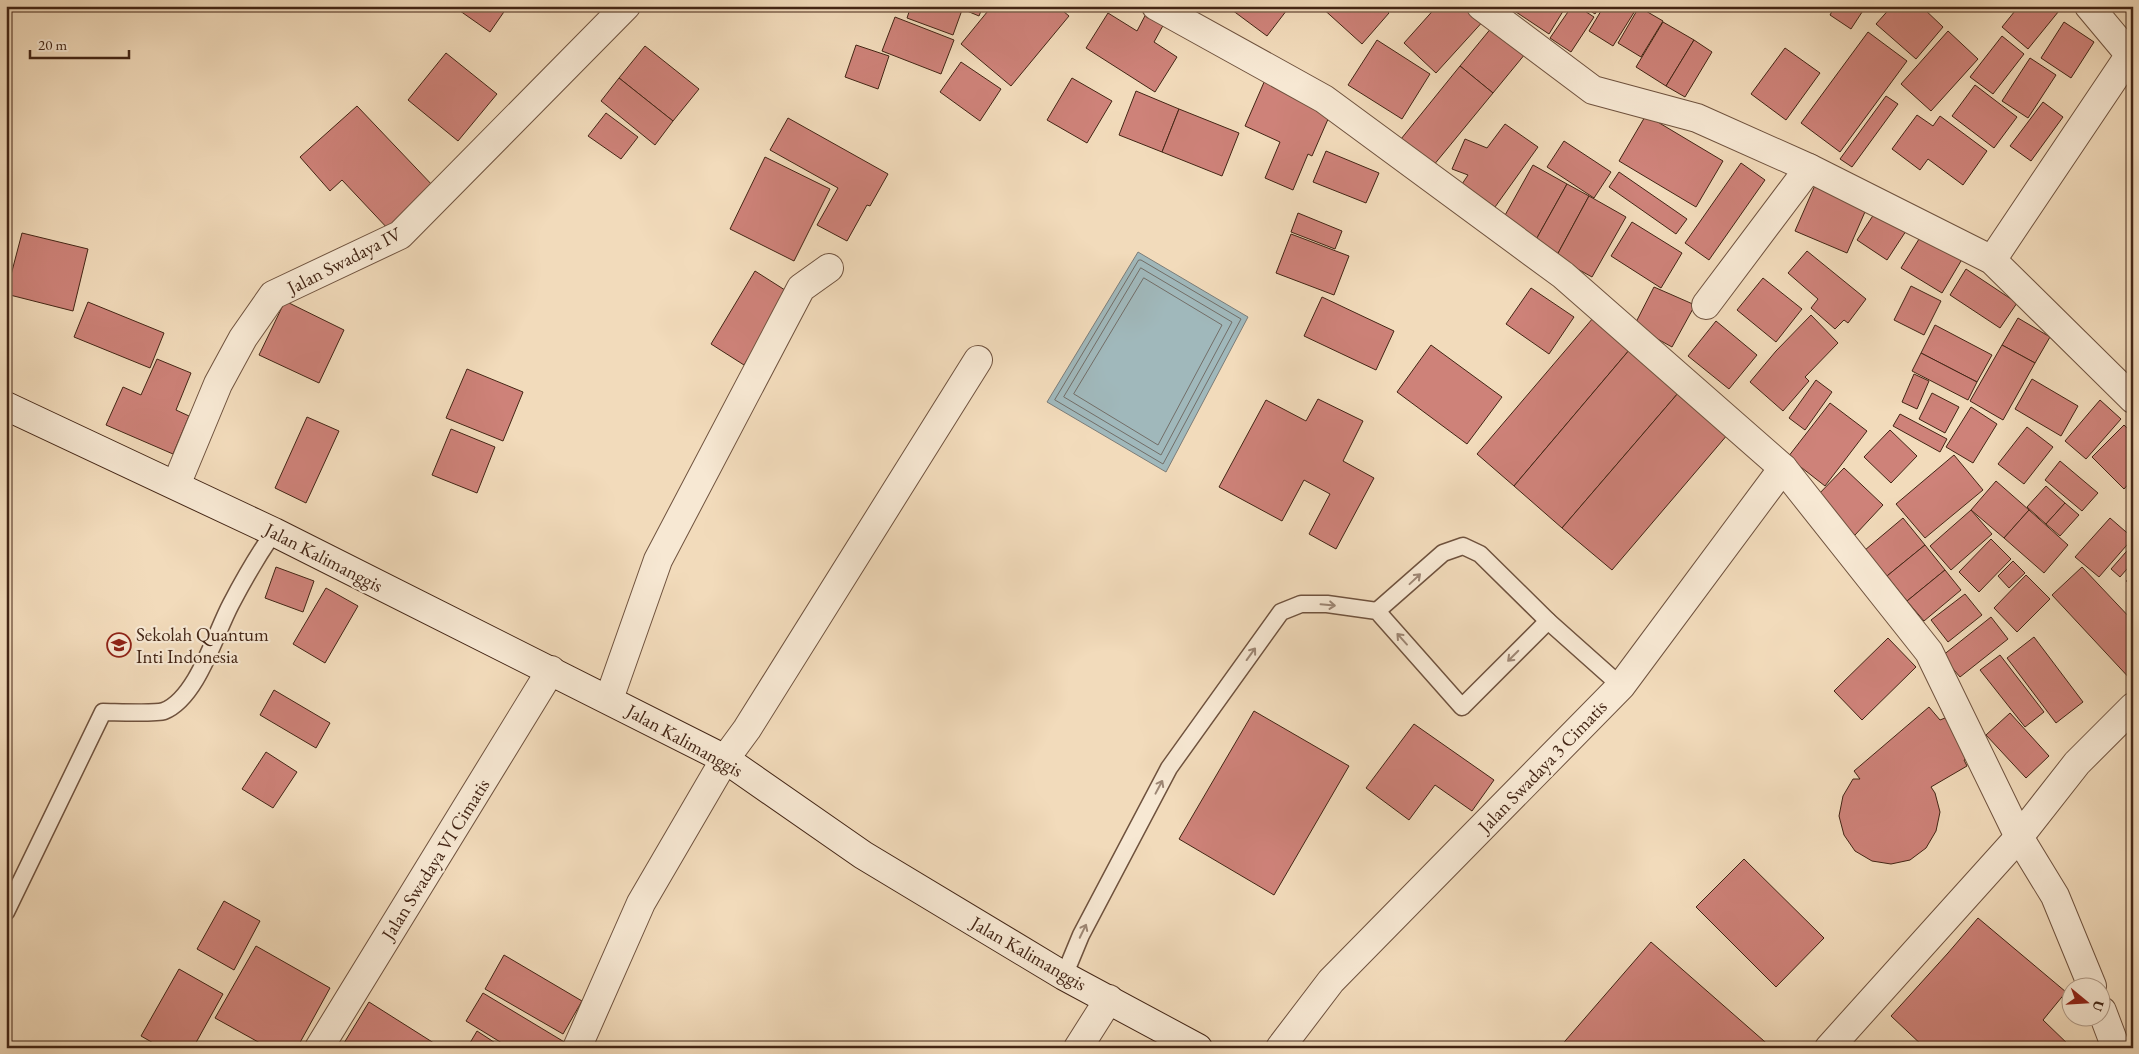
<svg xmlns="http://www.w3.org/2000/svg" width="2139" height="1054" viewBox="0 0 2139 1054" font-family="'EB Garamond',serif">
<rect width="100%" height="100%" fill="#f2dbbb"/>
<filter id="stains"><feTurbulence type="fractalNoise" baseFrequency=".004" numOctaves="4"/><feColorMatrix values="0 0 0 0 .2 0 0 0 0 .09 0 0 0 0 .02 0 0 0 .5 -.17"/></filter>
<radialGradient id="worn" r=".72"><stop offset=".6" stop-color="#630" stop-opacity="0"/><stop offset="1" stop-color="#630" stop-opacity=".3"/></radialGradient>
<polygon fill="#a0b8bb" stroke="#7b7d79" points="1138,252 1248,317 1166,472 1047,402"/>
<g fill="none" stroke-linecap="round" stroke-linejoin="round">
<g stroke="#726e68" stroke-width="1">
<polygon points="1139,260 1141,260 1241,319 1163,464 1055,400"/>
<polygon points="1141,268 1232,322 1161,455 1064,397"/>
<polygon points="1144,278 1222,325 1158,445 1074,394"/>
</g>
</g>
<g fill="#ce8279" stroke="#432515">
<polygon points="453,6 508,6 490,32"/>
<polygon points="911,6 952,6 962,10 953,35 907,18"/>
<polygon points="955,6 983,6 979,16"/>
<polygon points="992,6 1057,6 1069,16 1011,86 961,44"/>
<polygon points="1235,6 1290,6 1267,36 1232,10"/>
<polygon points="1320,6 1382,6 1389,13 1362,44"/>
<polygon points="1437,6 1473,6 1486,18 1436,73 1404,43"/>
<polygon points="1507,6 1563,6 1565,8 1549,34"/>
<polygon points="1572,6 1577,6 1594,17 1571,52 1550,38"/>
<polygon points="1583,6 1600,6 1595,14"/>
<polygon points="1604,6 1638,6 1613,46 1589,31"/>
<polygon points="1835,6 1866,6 1851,29 1830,15"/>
<polygon points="1892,6 1921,6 1943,27 1916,59 1876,24"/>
<polygon points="2019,6 2063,6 2028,49 2002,27"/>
<polygon points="1639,7 1663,21 1641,57 1618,43"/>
<polygon points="1147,12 1165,22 1154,42 1177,57 1155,92 1086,48 1108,13 1137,31"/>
<polygon points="895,17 954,40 941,74 882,51"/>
<polygon points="1497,21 1530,48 1493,93 1460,66"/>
<polygon points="1663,22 1694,40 1666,86 1636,67"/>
<polygon points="2064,22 2094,42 2071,78 2041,58"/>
<polygon points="1948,31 1978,59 1931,111 1901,84"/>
<polygon points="1868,32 1907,61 1840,152 1801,123"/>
<polygon points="2002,36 2024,54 1993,94 1970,77"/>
<polygon points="1377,40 1430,74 1402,119 1348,85"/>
<polygon points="1694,40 1712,52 1685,97 1666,86"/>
<polygon points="856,45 889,56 878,89 845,77"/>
<polygon points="645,46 699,89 673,121 619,78"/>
<polygon points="1785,48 1820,73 1786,120 1751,94"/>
<polygon points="446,53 497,94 458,141 408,100"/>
<polygon points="2030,58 2056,75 2028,118 2002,101"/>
<polygon points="961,62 1001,89 980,121 940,92"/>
<polygon points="1460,66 1493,93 1433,166 1401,139"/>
<polygon points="619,78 673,121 655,145 601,101"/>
<polygon points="1072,78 1112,101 1087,143 1047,120"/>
<polygon points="1265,80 1332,110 1312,156 1308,154 1293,190 1265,178 1280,142 1245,126"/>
<polygon points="1975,85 2017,117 1994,148 1952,116"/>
<polygon points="1136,91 1179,109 1162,152 1119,135"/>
<polygon points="1886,96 1898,104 1852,167 1840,159"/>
<polygon points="2043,102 2063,117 2031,161 2010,146"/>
<polygon points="357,106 435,188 390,231 342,180 330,191 300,157"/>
<polygon points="1179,109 1239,133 1222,176 1162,152"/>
<polygon points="606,113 638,137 621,159 588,136"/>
<polygon points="1646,115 1723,161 1696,207 1619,161"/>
<polygon points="1917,115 1933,126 1940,116 1987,151 1963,185 1928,159 1920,170 1892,149"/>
<polygon points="788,118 888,174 870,206 867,205 847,241 817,225 838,188 770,150"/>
<polygon points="1505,124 1538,147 1495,207 1462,184 1468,175 1452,169 1465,139 1487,148"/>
<polygon points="1564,141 1611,172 1594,198 1547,167"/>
<polygon points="1326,151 1379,173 1366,203 1313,182"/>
<polygon points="765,157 830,189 794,261 730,229"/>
<polygon points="1741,163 1765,180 1709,260 1685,243"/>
<polygon points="1533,165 1567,184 1533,245 1499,226"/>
<polygon points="1619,172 1687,219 1676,234 1609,187"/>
<polygon points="1816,183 1868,205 1847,253 1795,231"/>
<polygon points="1567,184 1589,196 1556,257 1533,245"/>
<polygon points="1589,196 1626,217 1592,277 1556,257"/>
<polygon points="1878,208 1908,228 1887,260 1857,240"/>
<polygon points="1298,213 1342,231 1335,249 1291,232"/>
<polygon points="1632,222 1682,253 1661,288 1611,256"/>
<polygon points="1924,231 1964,256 1942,293 1901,268"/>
<polygon points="22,233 88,249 73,311 6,294"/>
<polygon points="1291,234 1349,256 1334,295 1276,273"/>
<polygon points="1807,251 1866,299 1848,323 1844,320 1835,329 1811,308 1818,299 1788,273"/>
<polygon points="1966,269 2017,303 2000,328 1950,295"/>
<polygon points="755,271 788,292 744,365 711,344"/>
<polygon points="1763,278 1802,309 1776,342 1737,310"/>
<polygon points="1911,286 1941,301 1924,335 1894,320"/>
<polygon points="1654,287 1695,305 1672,347 1634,326"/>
<polygon points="1531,288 1574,317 1549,354 1506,324"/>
<polygon points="1322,297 1394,331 1376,370 1304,336"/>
<polygon points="285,301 344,330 319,383 259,355"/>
<polygon points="88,302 164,333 150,368 74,337"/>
<polygon points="1599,311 1636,342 1514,486 1477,454"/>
<polygon points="1811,315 1838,343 1805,377 1809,381 1783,411 1750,382 1776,351"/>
<polygon points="2018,318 2050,337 2035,363 2002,345"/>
<polygon points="1716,321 1757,355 1729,389 1688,356"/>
<polygon points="1935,325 1992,355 1977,382 1921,353"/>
<polygon points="1636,342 1685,385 1562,528 1514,486"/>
<polygon points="1431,345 1502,397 1467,444 1397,392"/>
<polygon points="2002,345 2035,363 2003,420 1970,401"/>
<polygon points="1921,353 1977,382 1968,400 1912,371"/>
<polygon points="157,359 191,373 176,410 189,416 173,454 106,425 123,387 141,395"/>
<polygon points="467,369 523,392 503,441 446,418"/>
<polygon points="1914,374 1929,381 1917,409 1902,402"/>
<polygon points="2032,379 2078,406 2061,436 2015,409"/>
<polygon points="1816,380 1832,392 1805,430 1789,418"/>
<polygon points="1685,385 1734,427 1612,570 1562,528"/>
<polygon points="1932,393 1959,407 1945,433 1919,419"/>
<polygon points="1318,399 1363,421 1343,461 1374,478 1336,549 1309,534 1330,494 1304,480 1282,521 1219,487 1266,400 1306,421"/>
<polygon points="2100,400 2121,419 2086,459 2065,441"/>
<polygon points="1830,403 1867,431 1825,486 1788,457"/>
<polygon points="1971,407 1997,424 1973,463 1946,447"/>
<polygon points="1900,414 1947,439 1940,452 1893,426"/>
<polygon points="307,417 339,431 306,503 275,488"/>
<polygon points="2124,425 2133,434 2133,479 2124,489 2092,457"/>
<polygon points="2027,427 2053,447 2024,484 1998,464"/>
<polygon points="451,429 495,447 477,493 432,475"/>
<polygon points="1890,430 1917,456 1891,483 1864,457"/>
<polygon points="1954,455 1983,490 1925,538 1896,504"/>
<polygon points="2060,461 2098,493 2082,511 2045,480"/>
<polygon points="1844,468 1883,505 1855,535 1816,497"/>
<polygon points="1996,481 2029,510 2004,538 1971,510"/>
<polygon points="2046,486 2065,503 2046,524 2027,507"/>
<polygon points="2065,503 2079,515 2060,536 2046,524"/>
<polygon points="1971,510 1992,534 1951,570 1930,546"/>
<polygon points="2029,510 2068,545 2044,573 2004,538"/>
<polygon points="1903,518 1925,545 1887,576 1865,550"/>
<polygon points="2110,518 2133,538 2099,577 2075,557"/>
<polygon points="1991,539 2011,559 1979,592 1959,572"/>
<polygon points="2133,544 2133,562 2120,577 2111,569"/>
<polygon points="1925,545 1945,570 1907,601 1887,576"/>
<polygon points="2013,561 2025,573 2009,588 1998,576"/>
<polygon points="276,567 314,581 303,612 265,598"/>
<polygon points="2082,567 2133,621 2133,682 2052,595"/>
<polygon points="1945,570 1961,590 1924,621 1907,601"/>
<polygon points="2133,574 2133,587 2126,581"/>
<polygon points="2026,575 2050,599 2017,632 1994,608"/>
<polygon points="326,588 358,606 325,663 293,644"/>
<polygon points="1965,594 1982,615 1948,642 1931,620"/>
<polygon points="1991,617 2008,639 1960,677 1942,656"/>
<polygon points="2034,637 2083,702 2056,723 2007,658"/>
<polygon points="1888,638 1916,667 1862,720 1834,691"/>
<polygon points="2000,655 2044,712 2025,727 1980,670"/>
<polygon points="274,690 330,723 316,748 260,715"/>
<polygon points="1929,707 1940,720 1960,712 1979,749 1964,760 1967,766 1931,787 1935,793 1940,812 1936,831 1926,848 1910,860 1891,864 1872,861 1855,851 1844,835 1839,816 1843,796 1853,779 1860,779 1854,771"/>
<polygon points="1254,711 1349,766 1274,895 1179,839"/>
<polygon points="2010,713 2049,756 2026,778 1986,735"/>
<polygon points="1414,724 1494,780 1472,811 1435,785 1409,820 1366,788"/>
<polygon points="266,752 297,772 273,808 242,789"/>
<polygon points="1744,859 1824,938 1776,987 1696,907"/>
<polygon points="224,901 260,921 234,970 197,949"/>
<polygon points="1978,918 2066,992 2043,1020 2072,1048 1925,1048 1891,1016 1948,953"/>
<polygon points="1651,942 1772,1048 1559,1048"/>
<polygon points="256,946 330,988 297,1048 269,1048 215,1018"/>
<polygon points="504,955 582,1001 563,1034 485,989"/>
<polygon points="179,969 223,994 193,1048 162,1048 141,1036"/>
<polygon points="483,993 566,1043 563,1048 510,1048 466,1021"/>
<polygon points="369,1002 437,1045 435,1048 341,1048"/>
<polygon points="477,1031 503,1048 467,1048"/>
</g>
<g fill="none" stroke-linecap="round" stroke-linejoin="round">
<g stroke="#6f523e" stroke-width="19">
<g id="lane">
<polyline points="1377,611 1443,553 1463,546 1480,554 1548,621 1621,686"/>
<path d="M 6,912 L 103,712 C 114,712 156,714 164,711 C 197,698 215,634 231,604 C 244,579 258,555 274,532"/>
<polyline points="1064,976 1081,935 1169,768 1281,612 1301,604 1327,604 1377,611 1462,707 1548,621"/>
</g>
</g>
<g stroke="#6f523e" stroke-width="30">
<g id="street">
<polyline points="1156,6 1324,99 1563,275 1783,468 1929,652 2019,837 2055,896 2092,986"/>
<polyline points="1481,6 1593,90 1697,118 1809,168 1992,260 2133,399"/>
<polyline points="2089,6 2130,55"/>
<polyline points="1992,260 2133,50"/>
<polyline points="1706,305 1809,168"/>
<polyline points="176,485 218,384 243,338 273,295 400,235 626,6"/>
<polyline points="609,699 658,560 801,288 829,268"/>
<polyline points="2102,1011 2116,1048"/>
<polyline points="319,1048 551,670"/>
<polyline points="577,1048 641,903 725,759 747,729 978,360"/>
<polyline points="1078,1048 1109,999"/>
<polyline points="1280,1048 1331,981 1621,686 1783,468"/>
<polyline points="1829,1048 2019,837 2077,763 2133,707"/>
</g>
</g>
<g stroke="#432515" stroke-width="30">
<polyline id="secondary" points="6,406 274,532 725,759 863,855 1064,976 1198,1048"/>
</g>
<use href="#lane" stroke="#f7e8d3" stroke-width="16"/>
<use href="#street" stroke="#f7e8d3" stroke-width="28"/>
<use href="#secondary" stroke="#f7e8d3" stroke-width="28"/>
</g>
<defs><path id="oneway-shaft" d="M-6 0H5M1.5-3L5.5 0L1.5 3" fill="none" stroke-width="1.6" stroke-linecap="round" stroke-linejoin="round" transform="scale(1.25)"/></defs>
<g stroke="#9d8674">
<use href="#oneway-shaft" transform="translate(1415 579) rotate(-43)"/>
<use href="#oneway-shaft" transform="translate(1328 605) rotate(5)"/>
<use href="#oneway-shaft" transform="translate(1402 639) rotate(-132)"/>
<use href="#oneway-shaft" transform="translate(1251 654) rotate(-54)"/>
<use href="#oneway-shaft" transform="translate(1513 656) rotate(135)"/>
<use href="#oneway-shaft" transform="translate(1159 787) rotate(-62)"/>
<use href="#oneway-shaft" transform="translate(1083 931) rotate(-64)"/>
</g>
<defs>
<g id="school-ring" transform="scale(1.25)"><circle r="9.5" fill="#f7e8d3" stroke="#8f2418" stroke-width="1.5"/><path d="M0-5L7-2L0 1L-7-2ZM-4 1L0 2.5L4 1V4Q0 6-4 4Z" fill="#8f2418"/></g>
</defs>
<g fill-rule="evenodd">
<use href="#school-ring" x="119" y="645"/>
</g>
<g text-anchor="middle" stroke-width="4.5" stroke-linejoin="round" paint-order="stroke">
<g font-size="19" fill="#432515" stroke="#f7e8d3">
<text transform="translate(344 260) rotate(-27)" y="7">Jalan Swadaya IV</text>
<text transform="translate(324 557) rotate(27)" y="7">Jalan Kalimanggis</text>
<text transform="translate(685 740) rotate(29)" y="7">Jalan Kalimanggis</text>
<text transform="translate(1542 766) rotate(-46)" y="7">Jalan Swadaya 3 Cimatis</text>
<text transform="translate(435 859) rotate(-58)" y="7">Jalan Swadaya VI Cimatis</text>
<text transform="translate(1029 953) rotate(30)" y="7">Jalan Kalimanggis</text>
</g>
<g font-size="19" fill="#432515" stroke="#f7e8d3" text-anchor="start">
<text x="136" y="641">Sekolah Quantum<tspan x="136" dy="22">Inti Indonesia</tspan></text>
</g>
</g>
<rect width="2139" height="1054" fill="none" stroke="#f2dbbb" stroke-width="25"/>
<rect x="8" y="8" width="2124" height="1039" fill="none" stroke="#432515" stroke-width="2.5"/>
<rect x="12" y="12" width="2114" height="1029" fill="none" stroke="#432515"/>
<g transform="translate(2086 1002) rotate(108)"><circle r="24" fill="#f7e8d3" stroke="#af9a87"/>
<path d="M0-4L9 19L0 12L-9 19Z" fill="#8f2418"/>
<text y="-8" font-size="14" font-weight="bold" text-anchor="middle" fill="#432515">U</text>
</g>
<path d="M30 50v8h99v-8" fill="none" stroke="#432515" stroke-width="2.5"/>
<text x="38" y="50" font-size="15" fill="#432515" stroke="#f7e8d3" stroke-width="4" paint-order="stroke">20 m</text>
<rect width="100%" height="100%" filter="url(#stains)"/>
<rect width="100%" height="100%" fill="url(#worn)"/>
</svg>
